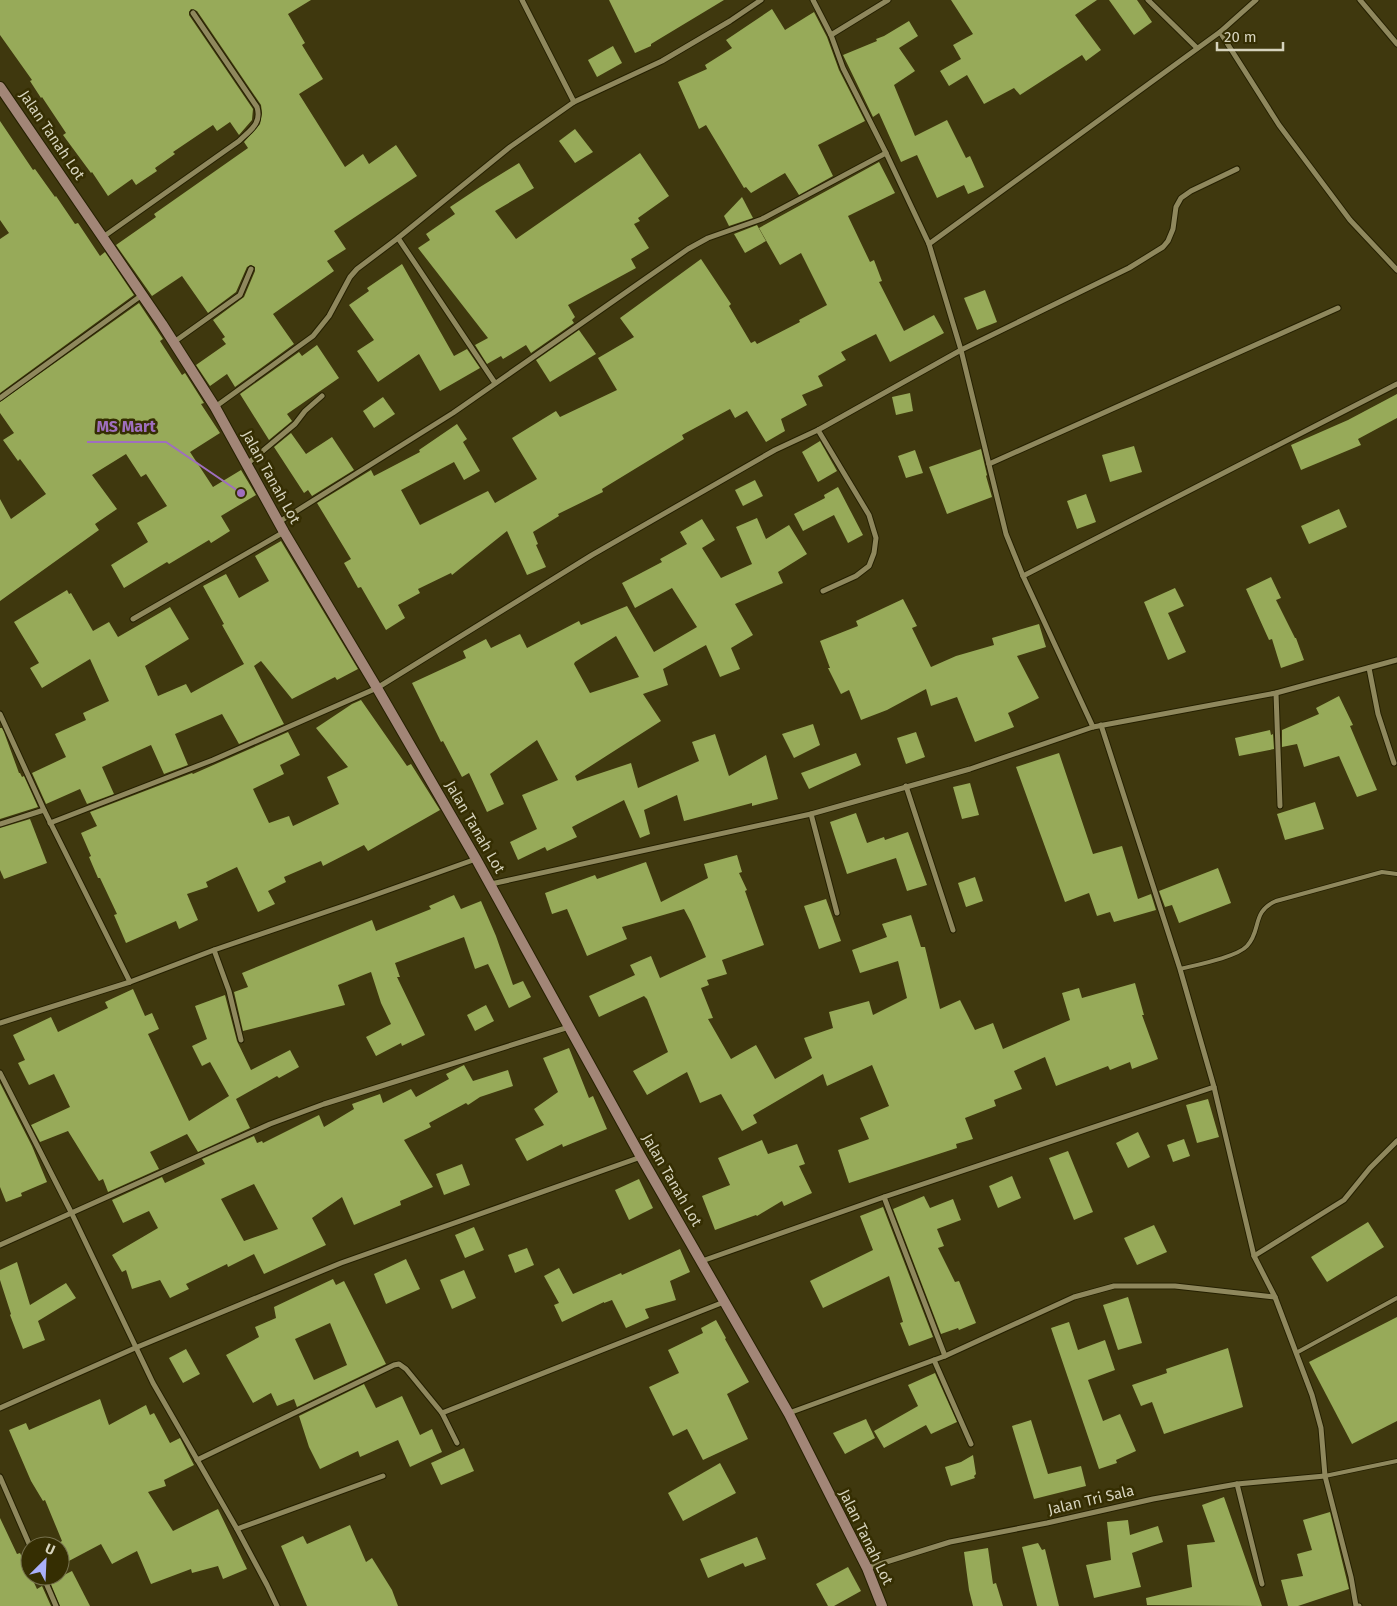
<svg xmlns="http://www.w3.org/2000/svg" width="1397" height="1606" viewBox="0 0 1397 1606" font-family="'Fira Sans',sans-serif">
<rect width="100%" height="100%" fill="#3f380e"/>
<g fill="#97aa59" fill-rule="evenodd">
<polygon points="0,0 311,0 288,14 305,43 302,45 323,79 299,94 345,167 363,154 369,164 396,145 417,176 334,231 346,249 327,261 334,271 273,314 294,344 235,387 227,374 210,386 196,365 226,344 222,339 225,337 213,320 244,297 255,271 255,267 251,265 247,267 236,292 208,313 182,276 152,296 116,245 156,217 154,214 248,148 244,142 260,124 262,113 261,105 197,11 191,9 189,12 189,15 253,109 252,120 239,135 230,122 217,131 213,125 173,152 175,154 155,168 157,171 136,185 132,179 108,196 92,172 91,173 63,135 66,133 42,97 41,98 30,81 32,80 0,35"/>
<polygon points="609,0 724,0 651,44 651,46 635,53"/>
<polygon points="951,0 1097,0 1075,15 1101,50 1086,61 1082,55 1020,95 1014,88 984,104 967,75 949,86 940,71 961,59 953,45 973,34"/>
<polygon points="1109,0 1137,0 1152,22 1134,35"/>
<polygon points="772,9 785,30 814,12 827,37 839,70 865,121 818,145 833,176 799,195 785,173 751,193 746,187 744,188 706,125 699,129 678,82 707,69 705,65 732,48 726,40"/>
<polygon points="909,21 918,36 899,48 915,71 894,85 915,136 947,120 966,158 970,156 984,187 968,194 964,185 937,198 917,155 901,162 879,113 873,117 843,55 877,41 876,39 884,36"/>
<polygon points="613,46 622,63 597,77 588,60"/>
<polygon points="0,121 33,170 35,169 55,197 56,196 75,224 78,223 100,256 105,252 134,295 0,393 0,239 9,233 0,220"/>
<polygon points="575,129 593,152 575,163 559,141"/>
<polygon points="640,153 669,196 638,218 640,221 634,224 649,248 631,259 636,268 568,305 575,317 572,320 574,323 531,353 526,345 503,359 501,356 487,364 475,345 488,338 418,248 430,240 426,234 455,214 450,207 480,187 519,163 534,188 495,211 516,239"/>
<polygon points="879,162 895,193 848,216 870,262 874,260 882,281 879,282 904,331 934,315 944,333 890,362 876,334 841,352 846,360 818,376 823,386 802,395 807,405 781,419 785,431 766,442 747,411 735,418 730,409 682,435 684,439 602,489 603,492 558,514 559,516 533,532 538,544 536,545 546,567 527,575 507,531 452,575 451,573 418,589 420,593 398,605 405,618 386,630 361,587 358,588 344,563 351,559 317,503 371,470 374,476 420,452 419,450 457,424 467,439 463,442 480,471 464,480 454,462 401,490 420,525 488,491 495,503 537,479 512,438 556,411 560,417 617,390 598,358 634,337 620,318 701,259 731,304 729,306 751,343 755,341 757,344 800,322 799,320 827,305 801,253 780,265 759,228"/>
<polygon points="742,197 753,218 729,226 724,216"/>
<polygon points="757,225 766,241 745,253 734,234"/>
<polygon points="402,264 454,356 467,349 480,368 440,391 419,354 378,382 357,351 374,340 349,305 369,291 367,288"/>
<polygon points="985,290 997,322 977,330 964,298"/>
<polygon points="139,303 163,339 160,341 182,375 185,373 204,403 201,404 220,433 190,452 213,487 241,470 256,495 221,516 230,531 211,543 209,540 169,564 167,562 124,588 111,565 148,542 137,523 167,506 146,474 141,477 126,454 92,475 117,509 95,524 99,530 0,601 0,499 11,519 46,494 20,459 18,461 3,440 14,433 0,413 0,402"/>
<polygon points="579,330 596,354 550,382 536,360"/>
<polygon points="317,345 339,378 287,414 292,421 269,440 240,394 299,352 302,356"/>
<polygon points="910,393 913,411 896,415 892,397"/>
<polygon points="1397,394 1397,418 1358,439 1361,445 1301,470 1291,445 1348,420"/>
<polygon points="383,397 395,414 374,428 363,411"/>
<polygon points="291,433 306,454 332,437 354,470 312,496 308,490 304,493 274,447"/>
<polygon points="820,441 837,471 818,482 802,452"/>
<polygon points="1134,446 1142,472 1110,482 1102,455"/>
<polygon points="981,449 987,475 986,476 992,497 947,514 929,467"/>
<polygon points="915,450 923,473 906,478 898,456"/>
<polygon points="755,480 763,496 743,506 735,490"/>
<polygon points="838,487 863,535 848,543 834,515 803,531 794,514 825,498 824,495"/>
<polygon points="1086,494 1096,522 1077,529 1067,501"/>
<polygon points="1339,509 1347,527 1309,544 1301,526"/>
<path d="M 757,518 L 766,539 L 789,525 L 807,554 L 778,572 L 783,583 L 735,604 L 753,635 L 731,648 L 740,669 L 720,677 L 706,645 L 663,669 L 668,685 L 643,694 L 661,721 L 575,776 L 577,781 L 631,763 L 638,788 L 699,761 L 692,742 L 715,734 L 729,776 L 766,755 L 778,799 L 752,806 L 752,803 L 684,821 L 677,795 L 644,810 L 650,834 L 640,838 L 624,800 L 572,827 L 577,837 L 547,851 L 545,847 L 518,860 L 510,842 L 537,829 L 522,795 L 558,780 L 537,740 L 490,774 L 504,804 L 487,812 L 469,773 L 462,777 L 443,741 L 441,742 L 412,683 L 466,658 L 463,651 L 486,639 L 491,648 L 520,634 L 527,648 L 579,621 L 581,625 L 627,606 L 654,652 L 697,627 L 672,588 L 635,608 L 622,583 L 662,562 L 660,559 L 687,544 L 680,532 L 702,519 L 715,540 L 702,548 L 721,578 L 752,564 L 736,527 ZM 616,636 L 639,677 L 590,693 L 574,664 L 575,662 Z"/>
<polygon points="281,541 358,669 337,680 335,677 292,699 261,661 254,666 284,724 239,744 222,714 175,734 188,765 164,774 151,745 102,767 114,794 87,804 80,789 46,804 32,773 66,757 55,734 86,720 83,713 109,701 90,659 42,688 30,668 39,663 14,622 67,590 69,594 71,593 93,631 109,622 118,637 170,607 189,639 145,666 158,696 186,684 191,693 244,664 222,625 224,624 203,586 226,574 239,598 269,581 255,556"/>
<polygon points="1271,577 1281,598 1276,600 1295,638 1296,638 1304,660 1281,668 1272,639 1269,640 1246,589"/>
<polygon points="1175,588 1184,606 1168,613 1186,652 1168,660 1144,602"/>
<polygon points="903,599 917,626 912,628 931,667 956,656 994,645 992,638 1039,624 1046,647 1017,656 1039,698 1008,713 1014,727 975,742 957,697 931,706 926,689 887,710 861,720 849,690 841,694 828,668 830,668 820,641 858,626 856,621"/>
<polygon points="1339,696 1353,725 1350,726 1377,790 1357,797 1339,756 1304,767 1297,744 1282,747 1282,730 1319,714 1316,708"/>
<polygon points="361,700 407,766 411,764 440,810 368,851 364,845 323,866 321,861 284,877 286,882 268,891 275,904 258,912 237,867 206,882 208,887 187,894 198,920 179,929 176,921 126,943 114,915 117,914 100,878 98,878 89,857 91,856 81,833 97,826 90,812 192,773 193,774 288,732 300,755 280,765 284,774 253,789 269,823 289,816 293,826 339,804 327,777 348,767 316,728 352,704"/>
<polygon points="813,724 820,745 794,758 782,734"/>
<polygon points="0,728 2,728 4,732 19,773 20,773 22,777 24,776 38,807 0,819"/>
<polygon points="1270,730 1271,735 1273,734 1274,749 1239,756 1235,738"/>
<polygon points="916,732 925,757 906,764 897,738"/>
<polygon points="856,753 861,765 809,789 801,773"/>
<polygon points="1059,753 1093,854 1122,846 1138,899 1151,894 1156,910 1114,922 1110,912 1097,916 1089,893 1065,902 1016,767"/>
<polygon points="970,783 979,815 962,819 953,787"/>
<polygon points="1315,802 1324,829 1285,840 1277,814"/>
<polygon points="856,813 867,843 884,837 885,840 908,832 927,885 907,891 896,858 847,874 830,822"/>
<polygon points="30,819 47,863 4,879 0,870 0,828"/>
<polygon points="737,855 742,872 739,873 747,890 745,891 764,945 722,960 727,974 707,980 709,985 701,988 713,1018 708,1019 731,1059 756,1045 775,1079 812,1058 804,1038 833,1028 829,1012 869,1001 873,1015 907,998 898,961 860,973 852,950 887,937 882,924 911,915 921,947 925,947 940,1009 960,1000 975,1030 993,1023 1003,1049 1070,1020 1062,993 1079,988 1082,998 1135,983 1144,1015 1142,1015 1158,1059 1132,1069 1130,1062 1110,1070 1108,1066 1056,1086 1045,1057 1014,1071 1022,1089 994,1100 996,1106 965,1118 973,1139 956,1144 957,1148 849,1183 838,1150 869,1139 860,1118 889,1106 872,1065 827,1086 823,1074 753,1115 757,1123 742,1131 721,1094 700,1103 687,1072 647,1095 633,1071 668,1052 647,999 644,996 599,1017 589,996 635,975 630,965 651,956 660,978 706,957 691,922 684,909 622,927 627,939 587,956 567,909 552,914 545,893 595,875 597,879 646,862 661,902 708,878 704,864"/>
<polygon points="1218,868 1231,903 1179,923 1172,905 1165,907 1159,891"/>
<polygon points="975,877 983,901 966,907 958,883"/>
<polygon points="454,895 461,909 481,901 496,936 513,985 523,981 531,997 509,1008 488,964 475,969 464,937 395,963 400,977 397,977 425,1035 402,1046 401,1043 376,1056 366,1037 391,1024 381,1003 371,972 338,985 345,1005 243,1031 234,992 248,987 242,973 372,920 376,931 431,909 429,906"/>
<polygon points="826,899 841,941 819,949 804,906"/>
<polygon points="133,989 145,1016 152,1013 159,1029 148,1034 189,1121 229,1096 210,1062 202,1066 192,1046 207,1039 195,1006 225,995 237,1041 251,1070 290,1050 299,1067 279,1078 277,1076 236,1099 250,1128 198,1152 187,1134 150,1152 159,1169 108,1192 103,1179 99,1181 68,1131 40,1142 31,1125 70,1107 54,1074 29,1085 18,1063 25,1060 13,1035 51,1017 58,1032 108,1008 105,1002"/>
<polygon points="486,1005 494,1021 475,1031 467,1015"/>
<polygon points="569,1048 589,1098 593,1096 607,1129 563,1147 562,1144 527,1161 515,1139 544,1125 534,1109 558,1092 543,1058"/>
<path d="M 464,1065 L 473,1081 L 508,1070 L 513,1086 L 480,1097 L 468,1105 L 466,1103 L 429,1123 L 431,1127 L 404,1140 L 433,1187 L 400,1201 L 401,1205 L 354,1225 L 342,1197 L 312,1218 L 326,1245 L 264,1274 L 254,1254 L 228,1267 L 227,1264 L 186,1284 L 189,1289 L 170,1298 L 160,1280 L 132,1289 L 126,1270 L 122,1272 L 112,1255 L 158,1228 L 149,1211 L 123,1223 L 112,1200 L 162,1177 L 165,1183 L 205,1164 L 202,1159 L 254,1136 L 257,1143 L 262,1141 L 263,1143 L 319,1115 L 324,1127 L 354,1109 L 352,1104 L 380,1094 L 383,1103 L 411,1089 L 416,1097 L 449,1079 L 446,1074 ZM 254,1184 L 278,1229 L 244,1241 L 221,1199 Z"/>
<polygon points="0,1083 32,1146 47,1182 21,1193 22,1196 6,1202 0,1187"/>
<polygon points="1208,1099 1219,1137 1197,1143 1186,1105"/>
<polygon points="1138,1132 1150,1157 1128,1168 1116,1143"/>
<polygon points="1184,1139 1190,1156 1173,1162 1167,1145"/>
<polygon points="762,1140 768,1154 797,1144 805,1164 799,1166 812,1193 784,1206 782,1201 757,1216 756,1215 715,1230 702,1196 730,1185 718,1158"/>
<polygon points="1068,1151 1093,1212 1074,1220 1049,1158"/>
<polygon points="462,1164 470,1185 444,1195 436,1174"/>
<polygon points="1012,1176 1021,1198 998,1208 989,1186"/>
<polygon points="639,1179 653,1208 629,1220 615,1190"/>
<polygon points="924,1196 930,1208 953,1199 961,1220 937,1229 944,1246 938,1248 955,1282 959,1281 976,1323 959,1330 958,1328 941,1334 893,1209"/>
<polygon points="883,1207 933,1337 909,1346 900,1323 903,1322 889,1276 823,1308 810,1281 873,1250 860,1216"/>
<polygon points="1368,1222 1384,1247 1327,1282 1311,1257"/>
<polygon points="1154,1225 1167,1252 1137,1265 1124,1238"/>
<polygon points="474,1227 484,1250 465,1258 455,1235"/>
<polygon points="527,1248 534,1265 515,1273 508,1255"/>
<polygon points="680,1249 690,1272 670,1281 676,1300 645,1309 649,1318 626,1328 612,1300 604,1303 604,1302 562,1322 554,1305 559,1303 544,1276 559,1268 573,1294 621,1273 622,1275"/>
<polygon points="406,1259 420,1289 386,1304 374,1274"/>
<polygon points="17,1262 30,1305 66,1283 76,1298 38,1321 45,1340 23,1349 10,1315 11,1314 0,1280 0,1270"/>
<polygon points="464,1270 476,1298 452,1309 440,1280"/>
<path d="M 333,1279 L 336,1285 L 344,1281 L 386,1364 L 297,1407 L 294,1399 L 277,1406 L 271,1393 L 253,1403 L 226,1355 L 259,1337 L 255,1327 L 276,1318 L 274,1307 ZM 330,1323 L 347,1365 L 314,1380 L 295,1339 Z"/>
<polygon points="1128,1297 1142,1343 1118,1350 1103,1305"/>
<polygon points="1397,1317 1397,1421 1352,1444 1309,1362"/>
<polygon points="716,1320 726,1338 725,1339 749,1382 727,1394 748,1439 703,1460 687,1429 673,1436 649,1387 679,1373 668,1350 703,1333 701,1328"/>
<polygon points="1069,1322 1078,1350 1105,1340 1115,1370 1088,1380 1103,1421 1120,1414 1136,1451 1116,1460 1117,1463 1099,1469 1051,1328"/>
<polygon points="1228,1348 1243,1407 1164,1434 1152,1402 1141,1406 1132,1385 1167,1373 1166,1369"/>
<polygon points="186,1349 200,1374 183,1383 169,1358"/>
<polygon points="935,1373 957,1422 931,1434 926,1425 884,1448 874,1431 918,1406 908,1385"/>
<polygon points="364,1384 376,1408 402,1396 420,1435 432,1429 442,1452 410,1467 398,1440 360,1457 358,1451 320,1469 309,1447 299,1416"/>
<polygon points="100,1399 109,1425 146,1405 150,1415 154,1413 170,1443 180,1438 194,1465 164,1480 166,1486 148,1492 173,1531 218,1509 247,1569 223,1579 218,1566 192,1573 191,1569 151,1584 137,1551 112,1564 101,1544 67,1562 60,1546 57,1544 62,1541 45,1500 43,1501 31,1481 9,1430 26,1423 29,1430"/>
<polygon points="866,1419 875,1438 845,1454 833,1433"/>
<polygon points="1031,1420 1048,1474 1081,1466 1086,1486 1034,1499 1012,1426"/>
<polygon points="464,1448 474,1471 441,1485 431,1463"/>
<polygon points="973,1455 976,1474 974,1476 975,1478 951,1486 945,1467 961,1462"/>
<polygon points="720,1463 736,1493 683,1521 668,1493"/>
<polygon points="1224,1497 1262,1606 1147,1605 1146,1598 1192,1587 1187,1545 1215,1542 1202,1505"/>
<polygon points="1330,1512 1349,1589 1298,1606 1288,1606 1281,1580 1303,1576 1297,1554 1312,1550 1303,1520"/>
<polygon points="0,1518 17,1554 20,1553 37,1589 42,1586 51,1606 0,1606"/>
<polygon points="1128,1520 1130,1535 1158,1526 1163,1542 1132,1553 1141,1587 1094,1598 1086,1565 1111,1560 1107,1522"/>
<polygon points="350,1525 366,1562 372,1558 392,1590 398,1606 307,1606 281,1546 303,1536 307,1544"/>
<polygon points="757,1537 766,1559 745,1567 743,1563 708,1578 700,1559"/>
<polygon points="1038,1543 1042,1550 1045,1549 1059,1606 1037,1606 1022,1547"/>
<polygon points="988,1548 993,1584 996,1583 1003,1606 973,1606 969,1590 964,1552"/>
<polygon points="848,1567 861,1591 834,1606 828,1606 816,1584"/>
<polygon points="72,1571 90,1606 60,1606 50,1582"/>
</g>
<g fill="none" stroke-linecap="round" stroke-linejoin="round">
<g stroke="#252001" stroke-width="5.5">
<g id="service">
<path d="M 1180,969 C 1196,965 1237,957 1247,946 C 1262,930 1251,912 1276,901 L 1382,872 L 1397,874"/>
<polyline points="1296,1353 1397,1298"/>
<polyline points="1325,1476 1397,1461"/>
</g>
</g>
<g stroke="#252001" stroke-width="7">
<g id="minor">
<polyline points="522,0 574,102"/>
<polyline points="813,0 831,35 843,68 886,153 929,244 961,350 1006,534 1023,576 1093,727"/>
<polyline points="1148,0 1197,48"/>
<polyline points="1360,0 1397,44"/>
<polyline points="1220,32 1279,125 1350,220 1397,270"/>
<polyline points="831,35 888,0"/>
<path d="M 103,237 L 239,141 C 250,130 262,124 257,107 L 193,13"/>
<polyline points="398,238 495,383"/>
<polyline points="929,244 1220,32 1256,0"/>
<polyline points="174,342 240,295 251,269"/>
<polyline points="0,398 142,295"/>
<polyline points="215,407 313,336 329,316 350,277 357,269 398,238 510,147 574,102 662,61 730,21 761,0"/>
<polyline points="818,430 869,515 876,538 874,553 869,566 856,576 823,591"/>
<polyline points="247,464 295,424 305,411 322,396"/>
<polyline points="989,464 1338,308"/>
<polyline points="279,522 453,413 688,249 708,238 762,219 886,153"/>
<polyline points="1023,576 1397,384"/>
<polyline points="133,619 284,532"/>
<polyline points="1369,668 1378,714 1394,763"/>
<polyline points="1276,693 1280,806"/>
<polyline points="0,714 44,810 130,982"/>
<polyline points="1101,725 1180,969 1214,1087 1254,1256 1275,1297 1312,1395 1321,1428 1325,1476 1351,1577 1356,1606 1359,1606"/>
<polyline points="906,786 953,930"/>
<polyline points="811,814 837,913"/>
<polyline points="50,823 213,760 377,688 592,555 775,450 818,430 961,350 1129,268 1163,247 1168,241 1173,229 1176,207 1181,198 1191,191 1237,169"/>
<polyline points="0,824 44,810"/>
<polyline points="491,884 811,814 970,769 1093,727 1276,693 1397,660"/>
<polyline points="214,950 229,991 241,1040"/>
<polyline points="0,1023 130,982 214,950 358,901 476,859"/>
<polyline points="0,1073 72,1214 153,1383 237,1529 267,1585 277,1606"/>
<polyline points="884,1197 945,1356"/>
<polyline points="0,1245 270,1124 324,1104 569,1027"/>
<polyline points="1254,1256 1344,1200 1370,1168 1397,1141"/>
<polyline points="702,1261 884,1197 1214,1087"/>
<polyline points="934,1360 971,1444"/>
<polyline points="0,1408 135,1348 341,1263 641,1157"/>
<polyline points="442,1413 724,1302"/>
<polyline points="789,1413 945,1356 1074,1297 1114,1286 1175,1286 1275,1297"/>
<polyline points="197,1460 394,1365 399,1364 406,1369 442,1413 457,1443"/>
<polyline points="0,1477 30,1546"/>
<polyline points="1237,1484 1262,1584"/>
<polyline points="237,1529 383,1476"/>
<polyline points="867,1568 950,1542 1047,1523 1153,1499 1237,1484 1325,1476"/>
<polyline points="43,1576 56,1606"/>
</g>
</g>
<g stroke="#252001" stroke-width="12">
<polyline id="secondary" points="0,87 162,324 215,407 284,532 377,688 476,859 641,1157 789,1414 867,1568 882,1606"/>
</g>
<use href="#service" stroke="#8f885d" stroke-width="4"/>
<use href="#minor" stroke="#8f885d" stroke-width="5"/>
<use href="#secondary" stroke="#a28677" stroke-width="10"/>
</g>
<g text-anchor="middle" stroke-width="5" stroke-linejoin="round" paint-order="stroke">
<g font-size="15" fill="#d6d3bd" stroke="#352e02">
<text transform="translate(52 135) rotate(56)" y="5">Jalan Tanah Lot</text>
<text transform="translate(271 477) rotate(61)" y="5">Jalan Tanah Lot</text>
<text transform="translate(475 827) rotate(60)" y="5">Jalan Tanah Lot</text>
<text transform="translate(672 1180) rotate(60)" y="5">Jalan Tanah Lot</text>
<text transform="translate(1091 1500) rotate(-13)" y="5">Jalan Tri Sala</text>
<text transform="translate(866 1537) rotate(64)" y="5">Jalan Tanah Lot</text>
</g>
</g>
<path fill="none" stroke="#9f6fbe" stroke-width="2" d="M241 493L166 442H87"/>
<circle fill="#9f6fbe" stroke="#352e02" stroke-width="2" cx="241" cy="493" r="5"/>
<g font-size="16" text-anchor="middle" font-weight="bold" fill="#9f6fbe" stroke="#352e02" stroke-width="5" stroke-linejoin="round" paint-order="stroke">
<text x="126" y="432">MS Mart</text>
</g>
<g transform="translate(45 1561) rotate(24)"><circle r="24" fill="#352e02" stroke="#75704d"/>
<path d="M0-4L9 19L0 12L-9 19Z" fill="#aab0fb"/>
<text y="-8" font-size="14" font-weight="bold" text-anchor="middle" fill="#d6d3bd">U</text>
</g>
<path d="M1217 42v8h66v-8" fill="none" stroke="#d6d3bd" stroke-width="2.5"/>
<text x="1224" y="42" font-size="15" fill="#d6d3bd" stroke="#352e02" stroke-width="4" paint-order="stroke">20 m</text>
</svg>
